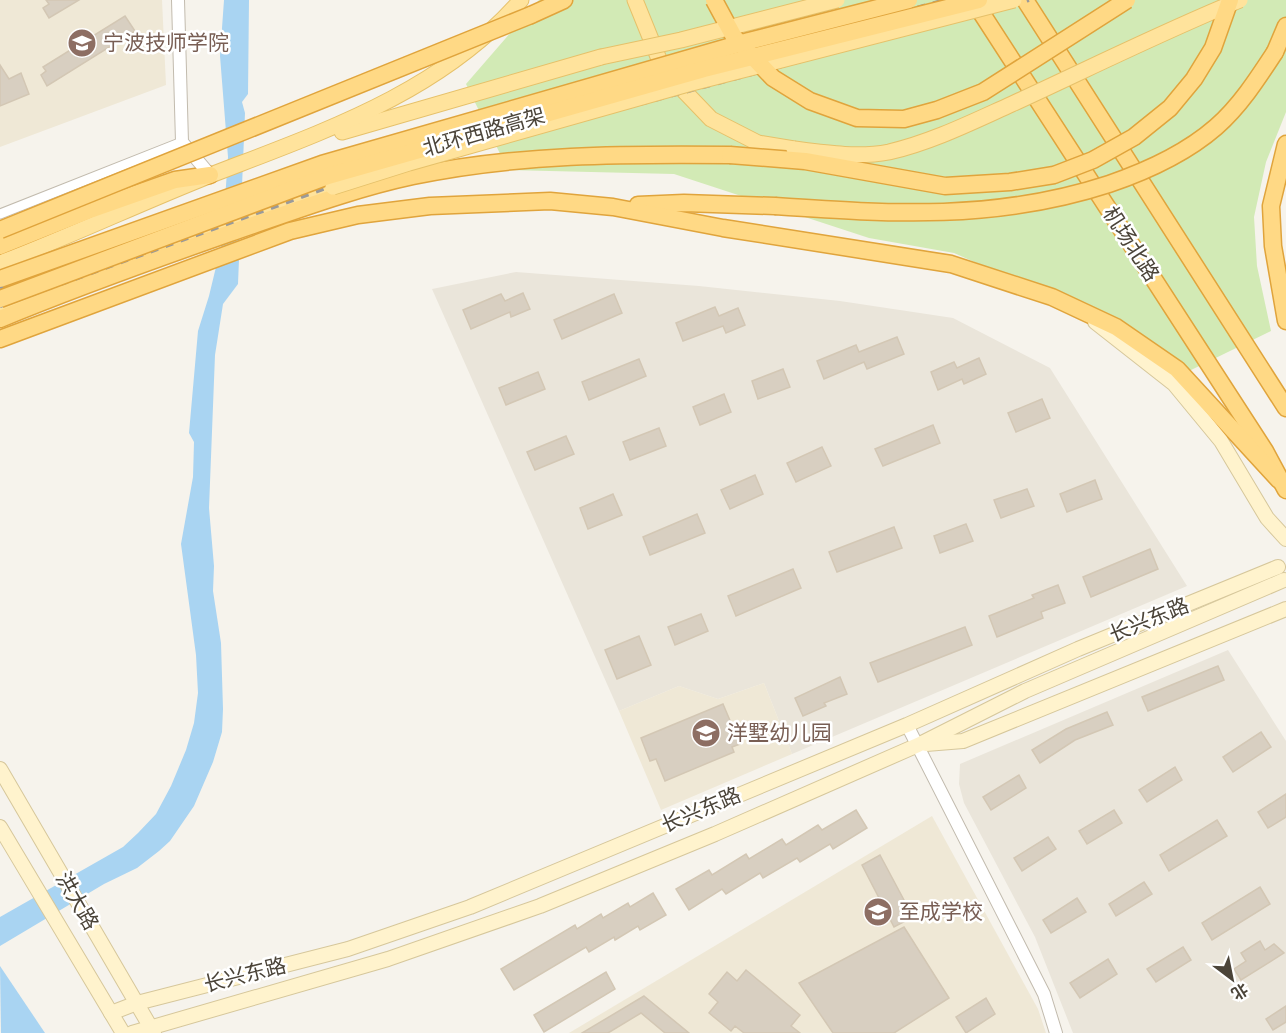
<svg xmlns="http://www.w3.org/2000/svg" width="1286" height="1033" viewBox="0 0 1286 1033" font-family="'Nunito Sans','Noto Sans SC',sans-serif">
<rect width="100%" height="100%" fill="#f6f3ec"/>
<g fill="#eae5da">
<polygon points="516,272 699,286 840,301 953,318 1050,368 1187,586 792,754 764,683 718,699 679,686 619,711 432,289"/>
<polygon points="1228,650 1286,741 1286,1033 1073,1033 1035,937 964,803 959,784 960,764"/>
</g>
<g fill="#efe8d6">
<polygon points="0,0 162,0 166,85 0,147"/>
<polygon points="764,683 792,754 661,810 619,711 679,686 718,699"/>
<polygon points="932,816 1038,1009 1046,1033 569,1033"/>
</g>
<polygon fill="#d2eab5" points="539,0 1286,0 1286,112 1266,162 1254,217 1257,266 1271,331 1189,371 1137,334 954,253 869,238 674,174 508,170 466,84"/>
<g fill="#a9d4f2">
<polygon points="224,0 249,0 248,94 242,102 245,113 238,284 223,304 215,355 209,508 214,566 213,591 221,643 223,709 222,732 213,762 194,806 170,841 159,851 137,868 104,884 0,946 0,917 123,847 138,833 156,814 171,786 186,750 194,723 198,693 196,655 181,544 193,477 194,442 189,433 198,331 209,296 222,242 228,157 220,56"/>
<polygon points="0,966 45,1033 1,1033"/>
</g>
<g fill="#d8cfc1" stroke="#d3c7b4" stroke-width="1.5">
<polygon points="46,0 79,0 49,18 43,8 49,4"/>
<polygon points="125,16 135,31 47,86 41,75 46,71 43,67"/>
<polygon points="0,65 9,79 21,73 29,94 0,106"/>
<polygon points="523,293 530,309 511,317 510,312 471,329 463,310 501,294 505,301"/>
<polygon points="614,294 622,313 562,339 554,320"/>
<polygon points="715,307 719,316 738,308 745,325 726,333 723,326 683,341 676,323"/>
<polygon points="897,337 904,354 867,369 864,362 824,379 817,361 856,345 859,352"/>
<polygon points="979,358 986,374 964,384 962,379 938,390 931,372 954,362 957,368"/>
<polygon points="639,359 646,376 589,400 582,382"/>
<polygon points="783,369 790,387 758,399 752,381"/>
<polygon points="538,372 545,389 506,405 499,388"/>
<polygon points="724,394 731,412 700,425 693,407"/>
<polygon points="1042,399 1050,418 1016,432 1008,413"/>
<polygon points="933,425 940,443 883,466 875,449"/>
<polygon points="659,428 666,446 630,460 623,442"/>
<polygon points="566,436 574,454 535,470 527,452"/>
<polygon points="822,447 831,466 796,482 787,463"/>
<polygon points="755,475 763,494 730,509 721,490"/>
<polygon points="1095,480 1102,499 1067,512 1060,494"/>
<polygon points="1027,489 1034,506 1001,518 994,500"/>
<polygon points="613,494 622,515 588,529 580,508"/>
<polygon points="697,514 705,533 650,555 643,537"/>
<polygon points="966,524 973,541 940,553 934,536"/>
<polygon points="894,527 902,548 837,572 829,552"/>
<polygon points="1150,549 1158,569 1091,597 1083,577"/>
<polygon points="793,569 801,588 736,616 728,596"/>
<polygon points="1058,585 1065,603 1041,612 1043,618 997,637 989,616 1034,598 1032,595"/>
<polygon points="701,614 708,631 675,645 668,627"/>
<polygon points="965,627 972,645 878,682 870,663"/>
<polygon points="639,636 651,665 617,679 605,650"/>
<polygon points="1218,666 1224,680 1148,711 1142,697"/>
<polygon points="840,677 847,694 824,703 826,706 803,716 795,698"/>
<polygon points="723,704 740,744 732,747 734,752 665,781 656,759 650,761 641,738"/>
<polygon points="1107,712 1113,725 1075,740 1040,763 1032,750 1066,729"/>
<polygon points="1261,732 1271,747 1233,772 1223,757"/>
<polygon points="1175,767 1182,780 1147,802 1139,790"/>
<polygon points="1019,775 1026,788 991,810 983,797"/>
<polygon points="1286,794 1286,817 1268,828 1258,812"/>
<polygon points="856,810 867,828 833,849 830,844 800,862 797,858 763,878 760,873 726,894 722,889 689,910 676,889 709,870 712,875 746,854 749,859 782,839 786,845 818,825 822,830"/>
<polygon points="1114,810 1122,823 1087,844 1079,831"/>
<polygon points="1217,820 1227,836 1169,871 1160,855"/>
<polygon points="1048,837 1056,849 1022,871 1014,858"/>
<polygon points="880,855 913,917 894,927 862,865"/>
<polygon points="1144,882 1152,894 1116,916 1109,904"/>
<polygon points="1260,887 1270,904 1212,940 1202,923"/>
<polygon points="653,893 666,915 640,930 638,926 615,940 614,937 589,952 586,947 514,990 501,969 575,925 577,929 601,914 603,918 628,903 630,907"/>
<polygon points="1077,898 1086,912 1051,933 1043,920"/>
<polygon points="904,927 949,998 894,1033 833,1033 799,983"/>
<polygon points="1260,941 1265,950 1274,944 1284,953 1241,980 1234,969 1246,961 1241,953"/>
<polygon points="1183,947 1191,960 1156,982 1147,969"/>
<polygon points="1108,959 1117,974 1080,998 1070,983"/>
<polygon points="746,970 800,1015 791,1026 800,1033 744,1033 735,1026 731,1031 709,1013 718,1002 709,994 727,972 737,981"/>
<polygon points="606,972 615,989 544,1032 534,1015"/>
<polygon points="644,996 689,1033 665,1033 641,1013 608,1033 582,1033"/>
<polygon points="986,998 995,1014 966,1033 956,1017"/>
<polygon points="1286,1006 1286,1022 1273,1030 1266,1019"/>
</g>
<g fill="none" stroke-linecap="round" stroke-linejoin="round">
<g stroke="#c2bbae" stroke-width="11">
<polyline id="minor" points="0,214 182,142"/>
</g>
<g stroke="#c2bbae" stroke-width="14">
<g id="tertiary">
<polyline points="178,0 182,142 210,175"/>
<polyline points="907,725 1044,994 1056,1033"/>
</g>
</g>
<g stroke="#d6c79b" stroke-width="16">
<g id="secondary">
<polyline points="1095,322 1174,384 1221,441 1267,518 1286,539"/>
<polyline points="926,744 963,741 1286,609"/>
<polyline points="0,769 154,1033"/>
<polyline points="0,827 123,1033"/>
<polyline points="111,1013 137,1003 348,949 470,907 907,725 1078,649 1278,567"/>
<polyline points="132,1033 388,959 540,906 715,834 918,745 1025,691 1284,580"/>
</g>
</g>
<g stroke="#e6c16a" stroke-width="17">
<g id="primary">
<polyline points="635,0 663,69 711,119 758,143 794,149"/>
<polyline points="342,132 601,57"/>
<polyline points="152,250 333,187"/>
<path d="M 0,263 C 71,236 140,203 211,175 C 322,132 440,93 521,0"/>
<polyline points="0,310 121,262"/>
</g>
</g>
<g stroke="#e0a43c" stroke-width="19">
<g id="trunk">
<polyline points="973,0 1265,451 1286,490"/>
<polyline points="1025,0 1286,408"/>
<polyline points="531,15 564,0"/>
<polyline points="1275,52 1286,26"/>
<polyline points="1286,144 1271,206 1273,246 1286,321"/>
<polyline points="638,205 684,203 775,206"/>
<polyline points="0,246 87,211 175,180 210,175"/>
<path d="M 0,319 C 75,288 153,260 230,233 C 289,213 352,189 413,176 C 517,154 624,154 730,155"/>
<polyline points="0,339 290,231 358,215 430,206 550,201 613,207 723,228 951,264 1052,297 1116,327 1177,369 1279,480"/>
</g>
</g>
<use href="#minor" stroke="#fff" stroke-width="9"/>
<use href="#tertiary" stroke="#fff" stroke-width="12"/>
<use href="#secondary" stroke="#fff3cd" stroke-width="14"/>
<use href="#primary" stroke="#ffe39c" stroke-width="15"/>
<use href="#trunk" stroke="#ffd985" stroke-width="16"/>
<g stroke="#9a9a9a" stroke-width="4" stroke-dasharray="8 8" stroke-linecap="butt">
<polyline points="0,288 326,172 945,0"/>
<polyline points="0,306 329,187 1029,0"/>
</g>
<g stroke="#e6c16a" stroke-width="17" stroke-linecap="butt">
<g id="primary-bridge">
<polyline points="601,57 681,40 837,0"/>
<path d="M 794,149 C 825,153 858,158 889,152 C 932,142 972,122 1012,104 C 1088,69 1162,32 1240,0"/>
<polyline points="333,187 409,163 688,84 1014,0"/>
</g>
</g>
<g stroke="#e0a43c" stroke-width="19" stroke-linecap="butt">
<g id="trunk-bridge">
<polyline points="714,0 734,37 773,78 810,101 857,118 904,119 937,110 983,92 1127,0"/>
<polyline points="730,155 805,161 945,186 1010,182 1054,175 1093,160 1134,137 1170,108 1194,79 1213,48 1230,0"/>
<path d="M 775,206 C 892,214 996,221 1109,184 C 1147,171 1185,154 1216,127 C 1240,106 1258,78 1275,52"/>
<polyline points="0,230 531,15"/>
<polyline points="0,279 322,164 749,41 909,0"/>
<polyline points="0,299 328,176 704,69 979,0"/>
</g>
</g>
<use href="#primary-bridge" stroke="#ffe39c" stroke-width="15"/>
<use href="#trunk-bridge" stroke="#ffd985" stroke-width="16"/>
</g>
<defs>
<g id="university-disc" transform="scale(1.5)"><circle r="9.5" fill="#8d6e63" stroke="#fff"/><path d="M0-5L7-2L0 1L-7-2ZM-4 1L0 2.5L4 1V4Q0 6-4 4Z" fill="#fff"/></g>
<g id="school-disc" transform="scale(1.5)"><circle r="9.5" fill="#8d6e63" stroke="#fff"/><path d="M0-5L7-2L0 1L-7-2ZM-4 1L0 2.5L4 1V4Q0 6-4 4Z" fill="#fff"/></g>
</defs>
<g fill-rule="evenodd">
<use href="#university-disc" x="82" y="43"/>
<use href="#school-disc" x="706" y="733"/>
<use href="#school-disc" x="878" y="912"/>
</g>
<g text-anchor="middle" stroke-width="5" stroke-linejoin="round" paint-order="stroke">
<g font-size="21" fill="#785e54" stroke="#fff" text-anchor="start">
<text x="103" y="50">宁波技师学院</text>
<text x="727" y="740">洋墅幼儿园</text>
<text x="899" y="919">至成学校</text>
</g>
<g font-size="21" fill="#4b4439" stroke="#fff">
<text transform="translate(484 132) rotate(-16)" y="7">北环西路高架</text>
<text transform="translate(1131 244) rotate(57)" y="7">机场北路</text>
<text transform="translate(1149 620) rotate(-22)" y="7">长兴东路</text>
<text transform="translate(701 810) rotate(-23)" y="7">长兴东路</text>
<text transform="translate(77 901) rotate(60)" y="7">洪大路</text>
<text transform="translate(245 975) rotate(-14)" y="7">长兴东路</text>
</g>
</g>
<g transform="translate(1232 979) rotate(148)" stroke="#ffffff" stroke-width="4.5" paint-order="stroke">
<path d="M0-4.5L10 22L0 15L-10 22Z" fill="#4b4439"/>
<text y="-9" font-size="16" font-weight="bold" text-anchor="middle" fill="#4b4439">北</text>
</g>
</svg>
